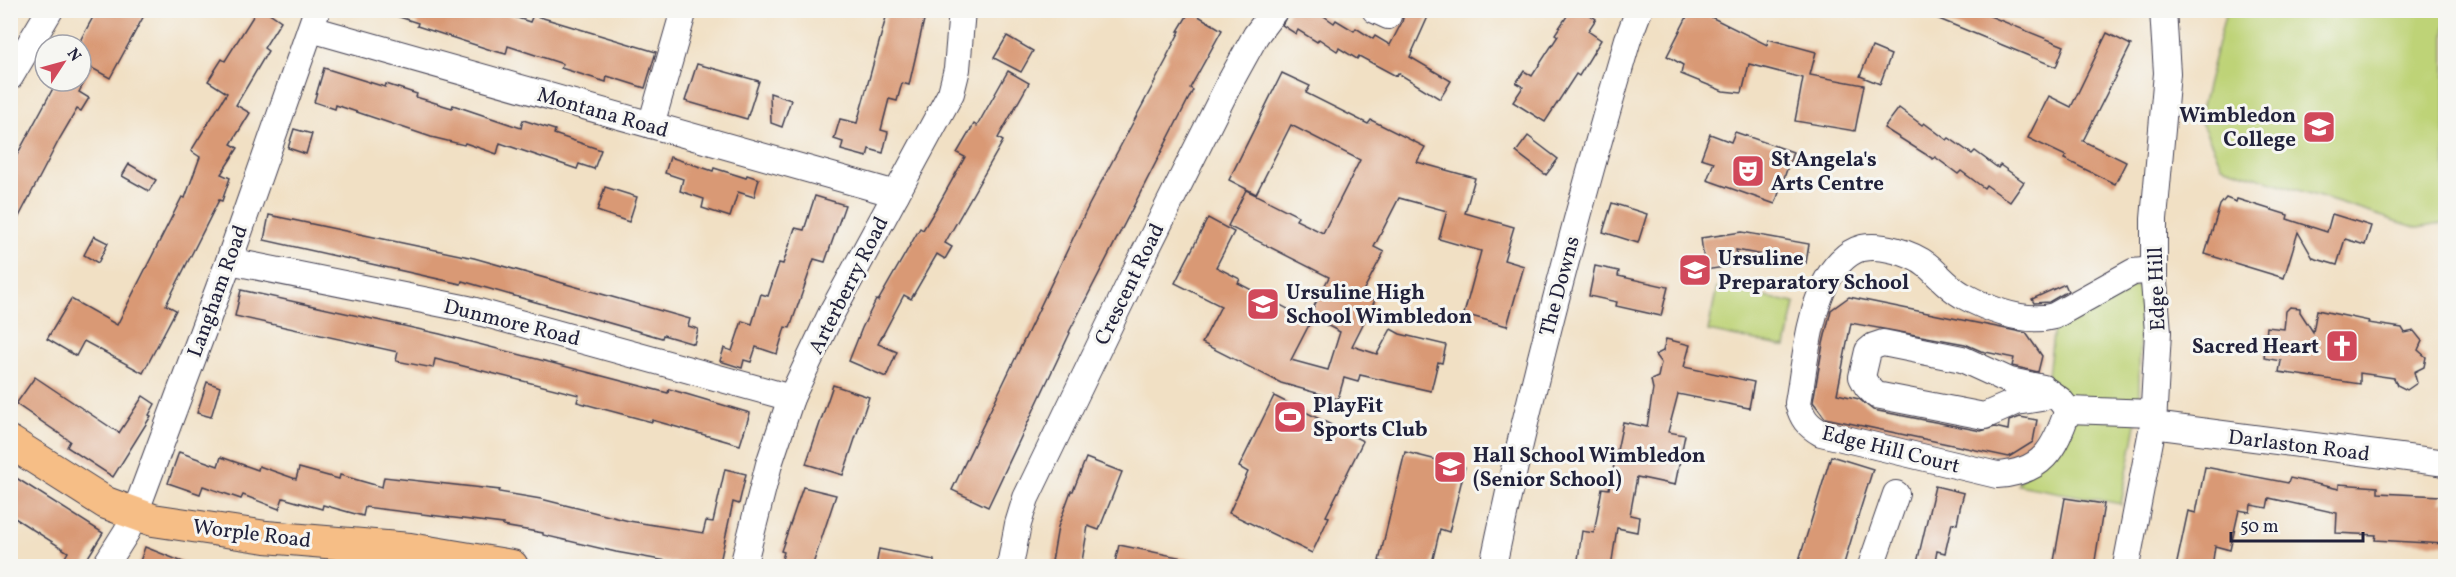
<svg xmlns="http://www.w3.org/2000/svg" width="2456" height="577" viewBox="0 0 2456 577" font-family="Vollkorn,serif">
<rect width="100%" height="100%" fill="#f6f6f2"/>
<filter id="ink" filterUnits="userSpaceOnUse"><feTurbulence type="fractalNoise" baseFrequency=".0167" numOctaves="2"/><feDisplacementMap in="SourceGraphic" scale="12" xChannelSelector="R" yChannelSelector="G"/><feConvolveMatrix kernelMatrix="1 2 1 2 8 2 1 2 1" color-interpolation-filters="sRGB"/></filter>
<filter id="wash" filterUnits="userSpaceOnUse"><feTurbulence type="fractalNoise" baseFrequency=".008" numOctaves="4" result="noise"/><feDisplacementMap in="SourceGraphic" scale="24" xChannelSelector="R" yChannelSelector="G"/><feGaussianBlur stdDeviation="1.35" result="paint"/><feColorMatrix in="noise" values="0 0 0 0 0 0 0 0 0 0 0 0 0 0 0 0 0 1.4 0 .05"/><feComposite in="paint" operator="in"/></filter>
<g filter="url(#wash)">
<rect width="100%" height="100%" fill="#f1e0c4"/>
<g fill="#bed377" stroke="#707a59" stroke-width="1.5">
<polygon points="2226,11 2445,11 2445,223 2418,228 2222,166 2199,118"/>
<polygon points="2127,286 2140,287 2139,400 2073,403 2047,382 2054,328"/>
<polygon points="1717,287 1795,303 1786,347 1708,331"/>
<polygon points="2071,418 2137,420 2121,504 2018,485 2019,481"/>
</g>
<g id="blocks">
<g fill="#d99975">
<polygon points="97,10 147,10 110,78 92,68 79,92 89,98 81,111 77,109 60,138 10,234 10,168 57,81 81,81 81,39"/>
<polygon points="257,10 265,10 281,21 264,48 268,51 236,105 250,113 231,144 238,148 221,174 230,178 222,201 219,200 166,305 176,310 143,373 84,341 76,356 47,339 71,299 117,325 182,197 185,198 200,157 191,151 227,93 208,81 222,59 225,61"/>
<polygon points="390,10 493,10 530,22 533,15 656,52 645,88 607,76 606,82 561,68 563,64 508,46 506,54 491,50 417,26 418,23 390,14"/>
<polygon points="888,10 911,10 909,16 924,20 909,85 902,83 897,101 889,99 881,130 888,132 883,153 869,149 867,157 841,150 843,142 834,139 840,119 857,123"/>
<polygon points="1290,10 1315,10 1334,23 1336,20 1354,31 1356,28 1373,39 1375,36 1390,45 1402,22 1405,10 1431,10 1410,57 1451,81 1440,99 1398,73 1396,76 1359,56 1357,59 1339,48 1337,51 1319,39 1317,42 1298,30 1296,34 1282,25"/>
<polygon points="1571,10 1583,10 1596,19 1588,31 1601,40 1579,76 1576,74 1545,122 1513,102 1523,87 1516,83 1524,71 1532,76 1558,36 1555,34"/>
<polygon points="1917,10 1975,10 2064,46 2056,67"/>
<polygon points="1190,11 1222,30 1190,88 1193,90 1069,332 1070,333 988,507 952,490 1089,205 1168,57 1167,56 1180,31 1178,31"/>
<polygon points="1690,11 1700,17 1703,13 1767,45 1768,39 1816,52 1810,75 1864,85 1855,131 1795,121 1803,78 1749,64 1742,93 1723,91 1681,74 1683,65 1667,56"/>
<polygon points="2107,33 2131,45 2083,141 2126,162 2115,184 2064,159 2066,156 2028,138 2049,96 2071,107"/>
<polygon points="1007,36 1033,51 1021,72 994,58"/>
<polygon points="1872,47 1891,55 1880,84 1860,76"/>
<polygon points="697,64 759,81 747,119 685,101"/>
<polygon points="324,68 385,87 386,84 417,94 416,97 452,108 453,105 521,128 523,120 555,130 554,134 601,150 594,169 579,164 577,169 500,143 497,154 465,143 464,145 431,137 336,105 335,109 314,102"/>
<polygon points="1008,71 1029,83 998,138 1003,141 945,243 952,247 945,259 937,254 911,299 904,295 878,344 897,352 886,377 849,361 862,328 876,300 878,301 920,228 923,230 938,205 965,157 957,153 974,124 977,126"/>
<polygon points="1282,73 1310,86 1306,93 1368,124 1371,120 1425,147 1417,162 1475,178 1465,213 1514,227 1504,260 1524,266 1507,326 1464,314 1481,251 1439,239 1447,211 1399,198 1374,247 1384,252 1362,293 1375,300 1352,346 1377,354 1391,329 1400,334 1446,345 1442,363 1438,362 1431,391 1360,375 1358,382 1344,378 1338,399 1281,383 1202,343 1221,306 1175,283 1208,218 1234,232 1216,267 1240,279 1238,283 1311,321 1291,360 1328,370 1340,332 1309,316 1329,277 1228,226 1246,190 1298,216 1296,220 1323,233 1360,160 1291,125 1256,194 1229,180"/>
<polygon points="770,93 791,100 782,127 771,123"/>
<polygon points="1899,108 1922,125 1924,123 1947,140 1949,138 1972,154 1975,151 1998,168 2000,165 2024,182 2010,202 1986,185 1984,188 1961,171 1958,174 1935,157 1933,159 1884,128"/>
<polygon points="294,129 312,134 306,154 288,148"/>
<polygon points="1735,132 1793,152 1775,204 1707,180 1714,162 1701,158 1710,134 1731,142"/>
<polygon points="1528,136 1558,159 1546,175 1516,152"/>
<polygon points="670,157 713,171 714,168 746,178 747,175 759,179 754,197 738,192 730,217 702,208 704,199 680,191 683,179 665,173"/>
<polygon points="129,164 156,180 149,191 122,176"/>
<polygon points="605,187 637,197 629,222 597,211"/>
<polygon points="815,196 845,205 825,262 814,259 790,328 785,327 777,354 756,347 751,362 744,360 742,368 720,361 724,348 732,351 742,321 752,324 761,294 768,296 779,263 783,264 795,228 804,230"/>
<polygon points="2226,198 2236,202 2237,199 2288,215 2287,219 2327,232 2332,214 2371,226 2365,245 2345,239 2337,265 2313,258 2298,232 2284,278 2205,254 2220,205"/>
<polygon points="1612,203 1647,214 1638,243 1603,232"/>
<polygon points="269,215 474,258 690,319 688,326 698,329 694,344 663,335 662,338 462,281 461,284 264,240"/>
<polygon points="1742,232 1809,244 1806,263 1736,250 1738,265 1705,270 1701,238"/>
<polygon points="94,236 108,243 98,263 84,255"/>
<polygon points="1595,266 1619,271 1618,276 1668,287 1661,316 1616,306 1617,302 1589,296"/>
<polygon points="2065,284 2068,291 2049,302 2034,303 2032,299"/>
<polygon points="241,290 440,334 668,393 669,389 750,413 740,445 652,420 652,422 577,402 579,395 435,359 433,368 396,361 398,352 235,316"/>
<polygon points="1849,297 2026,333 2042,356 2038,372 2012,366 2014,358 1981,351 1965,344 1851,323 1837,394 1859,399 1873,410 1981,431 1995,427 2008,430 2009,421 2020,417 2037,420 2033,442 2009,457 1825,418 1813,402 1823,344 1831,310"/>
<polygon points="2290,307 2300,308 2300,312 2313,332 2317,310 2369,321 2368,323 2402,328 2405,333 2414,331 2422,341 2418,350 2426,357 2424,367 2414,372 2417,383 2407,390 2397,385 2394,378 2360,373 2360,384 2279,372 2281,361 2264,358 2267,327 2284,329 2286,311"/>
<polygon points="1666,339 1690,345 1684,367 1754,382 1749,408 1678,394 1668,432 1685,435 1675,485 1637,477 1630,515 1639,517 1637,532 1617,528 1611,567 1577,567 1582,531 1594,533 1602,488 1609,489 1623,422 1647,427 1653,389 1651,380 1658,377 1661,363 1655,355 1663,351"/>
<polygon points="35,377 119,433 143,396 155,404 149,415 151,416 113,477 67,447 70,441 16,404"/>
<polygon points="207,382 220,387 211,417 197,413"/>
<polygon points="833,385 869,397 843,475 806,464"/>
<polygon points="1274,396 1363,441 1326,516 1329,517 1312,553 1229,513 1248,472 1239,467"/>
<polygon points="179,452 218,466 221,457 258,470 259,466 296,479 299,468 339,479 340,475 382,487 384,477 500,490 499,492 541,499 629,521 703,533 706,521 713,522 725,469 746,474 739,504 733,502 719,567 700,567 616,552 543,535 543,533 503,526 503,524 365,507 363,516 323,505 322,509 283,498 279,509 243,495 241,499 203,486 200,494 168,483"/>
<polygon points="1405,452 1465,467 1449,532 1440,529 1431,567 1386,567 1387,563 1379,561"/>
<polygon points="1831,456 1873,469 1861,507 1843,567 1797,567"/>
<polygon points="1086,458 1122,472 1099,530 1088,526 1081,567 1051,567 1058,527 1071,491 1073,491"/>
<polygon points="2205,467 2288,483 2290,478 2339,489 2339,484 2378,487 2378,493 2441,496 2440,502 2445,502 2445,544 2375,540 2376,535 2336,533 2337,513 2269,498 2267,508 2251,505 2250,512 2239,510 2230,550 2215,546 2212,567 2176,567 2188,511 2196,513"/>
<polygon points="10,474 103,533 82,567 75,567 64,559 68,552 10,515"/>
<polygon points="1935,486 1964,493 1960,508 1957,524 1952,523 1945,553 1937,551 1934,567 1916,567"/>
<polygon points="803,487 836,495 812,567 780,567 784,552 781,551"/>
<polygon points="2065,498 2104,504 2094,567 2053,567"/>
<polygon points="1119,545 1193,560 1193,567 1114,567"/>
<polygon points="145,547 193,566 193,567 138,567"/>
<polygon points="879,549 934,560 934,567 876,567"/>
</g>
</g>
</g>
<g filter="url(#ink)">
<use href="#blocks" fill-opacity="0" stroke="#413e50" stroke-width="1.5"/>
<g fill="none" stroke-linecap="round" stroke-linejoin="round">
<g stroke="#413e50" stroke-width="28">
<g id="minor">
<polyline points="1375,10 1388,16"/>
<polyline points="311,29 896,194"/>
<polyline points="10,77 50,10"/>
<polyline points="651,125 684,10"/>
<polyline points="229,261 468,309 791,398"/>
<polyline points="2049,393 2041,398 2016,402 1984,416 1876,395 1867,386 1862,377 1868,351 1874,346 1883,343 1962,359 2010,381 2043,388 2060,400 2068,410 2153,413"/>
<path d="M 2068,410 C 2054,450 2043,472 1997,475 L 1821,433 C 1807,425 1802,418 1798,403 C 1805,363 1808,318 1826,282 C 1833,268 1846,252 1862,248 C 1881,244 1912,253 1927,265 C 1939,275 1948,287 1962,295 C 1988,309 2025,324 2054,316 L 2133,272 L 2154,270"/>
<polyline points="2153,425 2446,463"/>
<polyline points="105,566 127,531 141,497 229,261 317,10"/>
<polyline points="743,566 769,464 791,398 832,312 951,93 957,69 962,10"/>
<polyline points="1010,566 1018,524 1026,498 1138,266 1229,84 1256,35 1275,10"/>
<path d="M 1493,566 C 1530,388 1577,213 1628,39 L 1639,10"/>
<polyline points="1871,566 1896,494"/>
<polyline points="2126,566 2153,425 2158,332 2154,282 2154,219 2167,73 2163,10"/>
</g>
</g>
<g stroke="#413e50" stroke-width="34">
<polyline id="major" points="10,442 106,503 153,520 266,537 410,549 512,566"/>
</g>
<use href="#minor" stroke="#fff" stroke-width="26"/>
<use href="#major" stroke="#f6be86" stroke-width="32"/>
</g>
</g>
<defs>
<g id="school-square" transform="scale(1.725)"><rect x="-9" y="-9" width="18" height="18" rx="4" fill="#d1495b" stroke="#f6f6f2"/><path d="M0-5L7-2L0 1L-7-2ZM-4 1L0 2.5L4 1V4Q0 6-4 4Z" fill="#fff"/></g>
<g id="theatre-square" transform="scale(1.725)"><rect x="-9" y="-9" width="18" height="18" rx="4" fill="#d1495b" stroke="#f6f6f2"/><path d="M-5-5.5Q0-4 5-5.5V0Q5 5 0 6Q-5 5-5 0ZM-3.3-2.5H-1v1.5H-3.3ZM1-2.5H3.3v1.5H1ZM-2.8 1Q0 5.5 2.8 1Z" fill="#fff"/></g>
<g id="church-square" transform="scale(1.725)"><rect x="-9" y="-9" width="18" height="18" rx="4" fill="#d1495b" stroke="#f6f6f2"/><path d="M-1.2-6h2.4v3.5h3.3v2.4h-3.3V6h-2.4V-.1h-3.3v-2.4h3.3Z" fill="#fff"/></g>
<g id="stadium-square" transform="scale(1.725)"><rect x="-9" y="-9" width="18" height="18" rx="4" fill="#d1495b" stroke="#f6f6f2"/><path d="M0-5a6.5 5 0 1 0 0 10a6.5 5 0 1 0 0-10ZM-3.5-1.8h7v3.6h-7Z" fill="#fff"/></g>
</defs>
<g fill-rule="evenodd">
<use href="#school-square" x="2319" y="127"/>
<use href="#theatre-square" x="1748" y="171"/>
<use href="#school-square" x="1695" y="270"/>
<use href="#school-square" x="1263" y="304"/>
<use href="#church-square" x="2342" y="346"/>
<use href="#stadium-square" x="1290" y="417"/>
<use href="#school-square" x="1450" y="467"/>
</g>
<g text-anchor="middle" stroke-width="6" stroke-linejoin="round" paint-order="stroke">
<g font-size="21" fill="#22223b" stroke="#f6f6f2">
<text transform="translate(603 112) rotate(16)" y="7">Montana Road</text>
<text transform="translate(1129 284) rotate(-64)" y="7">Crescent Road</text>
<text transform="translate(848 285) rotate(-63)" y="7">Arterberry Road</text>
<text transform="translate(1559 286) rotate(-75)" y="7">The Downs</text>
<text transform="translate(2156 289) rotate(-92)" y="7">Edge Hill</text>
<text transform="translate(217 291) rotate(-70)" y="7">Langham Road</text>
<text transform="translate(512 322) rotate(14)" y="7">Dunmore Road</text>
<text transform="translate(2299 445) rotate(7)" y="7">Darlaston Road</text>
<text transform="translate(1891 449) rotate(14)" y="7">Edge Hill Court</text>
<text transform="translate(252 533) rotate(7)" y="7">Worple Road</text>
</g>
<g font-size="21" font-weight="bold" fill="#22223b" stroke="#f6f6f2" text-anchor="start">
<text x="2296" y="122" text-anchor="end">Wimbledon<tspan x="2296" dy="24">College</tspan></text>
<text x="1771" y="166">St Angela's<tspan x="1771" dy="24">Arts Centre</tspan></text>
<text x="1718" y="265">Ursuline<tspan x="1718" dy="24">Preparatory School</tspan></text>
<text x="1286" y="299">Ursuline High<tspan x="1286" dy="24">School Wimbledon</tspan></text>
<text x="2319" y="353" text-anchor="end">Sacred Heart</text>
<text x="1313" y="412">PlayFit<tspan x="1313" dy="24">Sports Club</tspan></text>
<text x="1473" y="462">Hall School Wimbledon<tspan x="1473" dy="24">(Senior School)</tspan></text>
</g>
</g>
<rect width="2456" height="577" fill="none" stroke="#f6f6f2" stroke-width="36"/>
<g transform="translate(63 63) rotate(54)"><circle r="28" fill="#f6f6f2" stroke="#a1a1a9" stroke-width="1.5"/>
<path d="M0-4.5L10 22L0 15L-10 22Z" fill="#d1495b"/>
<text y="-9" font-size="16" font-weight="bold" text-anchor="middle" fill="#22223b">N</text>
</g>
<path d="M2231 532v9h132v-9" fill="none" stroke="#22223b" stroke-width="3"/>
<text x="2240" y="532" font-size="18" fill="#22223b" stroke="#f6f6f2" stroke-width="4.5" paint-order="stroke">50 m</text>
</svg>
